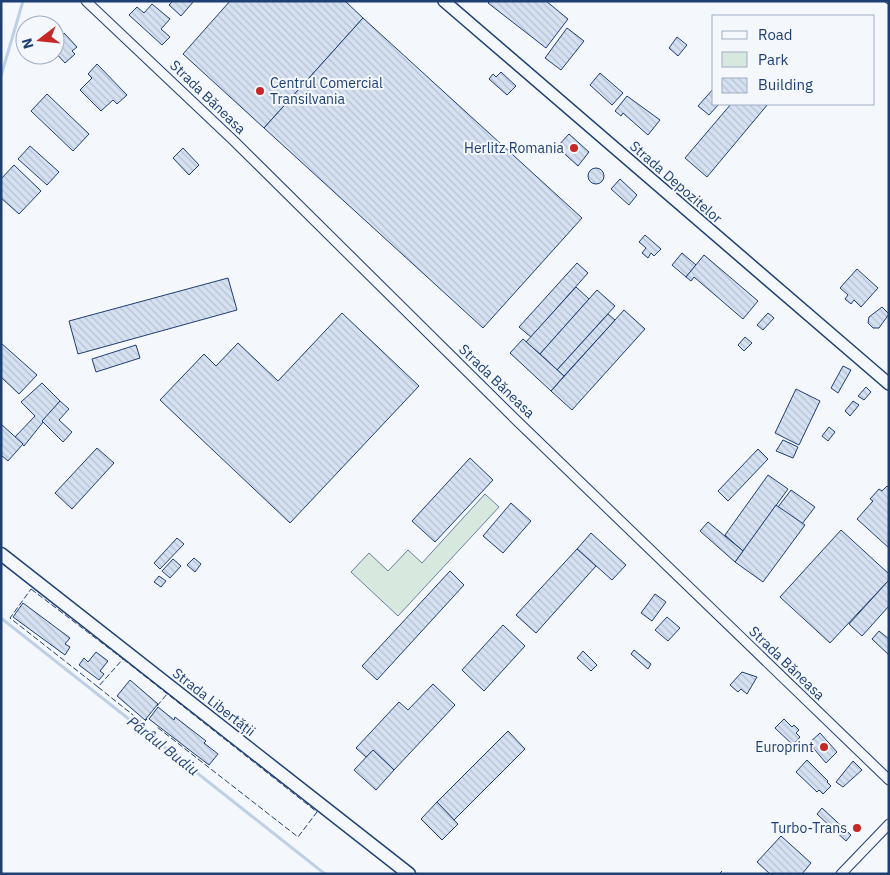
<svg xmlns="http://www.w3.org/2000/svg" width="890" height="875" viewBox="0 0 890 875" font-family="'IBM Plex Sans',sans-serif">
<defs>
<pattern id="building-back-hatch" width="6" height="6" patternUnits="userSpaceOnUse" patternTransform="scale(1.25)"><rect width="6" height="6" fill="#d5e0f0"/><path d="M-1 5l2 2M0 0l6 6M5-1l2 2" fill="none" stroke="#b6c1d1"/></pattern>
</defs>
<rect width="100%" height="100%" fill="#f4f7fb"/>
<polygon fill="#d7e8df" stroke="#687fa3" points="485,494 499,507 398,616 351,572 369,553 388,571 408,550 422,563"/>
<g fill="none" stroke-linecap="round" stroke-linejoin="round">
<g stroke="#bed0e5" stroke-width="3">
<polyline points="1,76 23,1"/>
<polyline points="1,618 325,874"/>
</g>
</g>
<g fill="url(#building-back-hatch)" stroke="#1d3f73">
<polygon points="173,1 194,1 181,16 169,5"/>
<polygon points="230,1 345,1 363,18 264,128 183,54"/>
<polygon points="490,1 546,1 568,19 546,48 488,3"/>
<polygon points="152,4 170,19 161,29 170,37 162,45 129,15 137,7 144,13"/>
<polygon points="363,18 582,218 483,328 264,128"/>
<polygon points="567,28 584,41 561,70 545,58"/>
<polygon points="64,33 77,47 72,51 75,54 65,63 55,52 55,38 57,36 59,38"/>
<polygon points="677,37 687,45 678,56 669,48"/>
<polygon points="97,64 127,95 117,104 113,100 101,111 80,90 92,78 88,74"/>
<polygon points="501,72 516,86 507,95 489,79 493,74 496,77"/>
<polygon points="600,73 623,93 612,105 590,85"/>
<polygon points="714,88 714,104 719,104 709,115 698,106"/>
<polygon points="47,94 89,134 73,151 31,111"/>
<polygon points="627,96 660,120 648,135 623,113 621,116 615,111"/>
<polygon points="731,104 768,104 707,177 685,158"/>
<polygon points="569,134 589,152 578,166 557,147"/>
<polygon points="30,146 59,172 47,185 18,159"/>
<polygon points="183,148 199,165 189,175 173,158"/>
<polygon points="14,165 41,191 19,214 1,198 1,179"/>
<circle cx="596" cy="176" r="8"/>
<polygon points="620,179 637,195 629,205 611,189"/>
<polygon points="645,235 661,249 654,256 651,253 648,258 642,253 646,248 639,242"/>
<polygon points="682,253 696,265 686,277 672,265"/>
<polygon points="704,255 758,301 743,319 694,277 691,281 686,277"/>
<polygon points="577,263 588,273 531,337 519,327"/>
<polygon points="857,269 878,288 861,307 854,300 851,304 845,299 848,295 840,288"/>
<polygon points="228,278 237,310 78,354 69,321"/>
<polygon points="576,287 589,299 540,354 526,342"/>
<polygon points="597,290 615,306 557,370 540,354"/>
<polygon points="882,307 889,314 879,328 873,328 868,323 869,317"/>
<polygon points="624,310 645,329 572,410 551,391"/>
<polygon points="342,313 419,386 290,523 160,400 204,354 216,366 238,343 278,381"/>
<polygon points="768,313 774,318 763,330 757,325"/>
<polygon points="608,314 615,320 564,376 557,370"/>
<polygon points="745,337 752,343 744,351 738,345"/>
<polygon points="523,339 564,376 551,391 510,353"/>
<polygon points="1,343 37,375 19,394 1,377"/>
<polygon points="136,345 140,358 96,372 92,359"/>
<polygon points="843,366 851,370 838,393 831,388"/>
<polygon points="42,383 60,401 24,446 15,437 35,416 21,402"/>
<polygon points="866,387 871,392 864,400 858,396"/>
<polygon points="796,389 820,401 799,445 775,433"/>
<polygon points="60,401 69,409 59,420 72,432 63,442 42,421"/>
<polygon points="853,401 859,405 850,416 845,411"/>
<polygon points="1,424 23,444 8,461 1,455"/>
<polygon points="829,427 835,432 828,441 822,436"/>
<polygon points="783,440 798,447 793,458 776,451"/>
<polygon points="97,448 114,463 72,509 55,493"/>
<polygon points="758,449 768,459 728,501 718,491"/>
<polygon points="470,458 493,480 435,542 412,521"/>
<polygon points="768,475 788,489 743,551 725,535"/>
<polygon points="887,486 889,488 889,548 857,519 873,501 870,499 879,489 882,491"/>
<polygon points="791,490 815,507 802,524 778,507"/>
<polygon points="511,503 531,521 503,553 483,536"/>
<polygon points="776,505 805,525 763,582 735,562"/>
<polygon points="708,522 743,551 735,562 700,531"/>
<polygon points="841,530 889,574 889,580 830,643 780,597"/>
<polygon points="591,533 626,565 612,580 577,549"/>
<polygon points="177,538 184,544 160,569 154,563"/>
<polygon points="577,549 596,566 536,633 516,615"/>
<polygon points="194,558 201,564 195,572 187,565"/>
<polygon points="173,559 181,566 170,578 162,571"/>
<polygon points="450,571 464,585 377,680 362,666"/>
<polygon points="159,576 166,581 161,587 154,582"/>
<polygon points="889,580 889,606 862,636 849,624"/>
<polygon points="655,594 666,602 652,621 641,613"/>
<polygon points="23,603 70,638 65,644 70,647 65,655 13,617"/>
<polygon points="667,617 680,628 668,641 655,630"/>
<polygon points="503,625 525,646 484,691 462,670"/>
<polygon points="879,631 889,639 889,655 872,639"/>
<polygon points="634,650 651,664 648,669 631,654"/>
<polygon points="583,651 597,665 591,671 577,658"/>
<polygon points="96,652 108,661 100,671 104,674 99,680 79,665 84,658 88,662"/>
<polygon points="742,672 757,677 747,694 741,689 738,692 730,685"/>
<polygon points="130,680 158,704 145,720 117,696"/>
<polygon points="433,684 455,705 394,770 373,750 366,757 356,748 399,702 408,710"/>
<polygon points="158,707 174,720 175,717 206,741 204,743 218,754 209,765 149,719"/>
<polygon points="784,719 792,727 794,725 799,730 796,733 800,737 793,745 775,728"/>
<polygon points="508,731 525,749 454,820 437,802"/>
<polygon points="820,733 837,752 826,763 809,743"/>
<polygon points="373,750 394,770 376,790 354,770"/>
<polygon points="807,760 828,781 827,782 831,786 823,794 819,790 817,792 796,772"/>
<polygon points="853,761 862,770 843,787 836,782"/>
<polygon points="437,802 458,824 442,840 421,819"/>
<polygon points="822,808 851,835 846,841 817,814"/>
<polygon points="781,836 811,863 802,874 770,874 757,862"/>
</g>
<g fill="none" stroke-linecap="round" stroke-linejoin="round">
<g stroke="#1d3f73" stroke-width="11">
<g id="minor">
<polyline points="86,1 234,141 514,418 889,780"/>
<polyline points="841,874 889,824"/>
</g>
</g>
<g stroke="#1d3f73" stroke-width="14">
<polyline id="tertiary" points="444,1 889,384"/>
</g>
<g stroke="#1d3f73" stroke-width="15">
<polyline id="secondary" points="1,554 409,874"/>
</g>
<use href="#minor" stroke="#f4f7fb" stroke-width="9"/>
<use href="#tertiary" stroke="#f4f7fb" stroke-width="11"/>
<use href="#secondary" stroke="#f4f7fb" stroke-width="12"/>
<g stroke="#1d3f73" stroke-width="5">
<polyline id="rail" points="887,1 889,2"/>
</g>
<use href="#rail" stroke="#f4f7fb" stroke-width="3" stroke-dasharray="9" stroke-linecap="butt"/>
<g stroke="#1d3f73" stroke-width="1" stroke-dasharray="6 2.5" stroke-linecap="butt">
<polygon points="31,589 123,659 98,687 10,618"/>
<polyline points="123,659 317,812 298,837 157,727"/>
<polyline points="98,687 143,723 147,719"/>
<polyline points="157,706 167,694"/>
<polyline points="719,874 722,871"/>
</g>
</g>
<g fill="#c62828" stroke="#f4f7fb" stroke-width="2">
<circle cx="260" cy="91" r="5"/>
<circle cx="574" cy="148" r="5"/>
<circle cx="824" cy="747" r="5"/>
<circle cx="857" cy="828" r="5"/>
</g>
<g text-anchor="middle" stroke-width="4" stroke-linejoin="round" paint-order="stroke">
<g font-size="14" fill="#1d3f73" stroke="#f4f7fb" text-anchor="end">
<text x="270" y="88" text-anchor="start">Centrul Comercial<tspan x="270" dy="16">Transilvania</tspan></text>
<text x="564" y="153">Herlitz Romania</text>
<text x="814" y="752">Europrint</text>
<text x="847" y="833">Turbo-Trans</text>
</g>
<g font-size="14" fill="#1d3f73" stroke="#f4f7fb">
<text transform="translate(208 97) rotate(44)" y="5">Strada Băneasa</text>
<text transform="translate(676 182) rotate(41)" y="5">Strada Depozitelor</text>
<text transform="translate(497 381) rotate(44)" y="5">Strada Băneasa</text>
<text transform="translate(787 663) rotate(44)" y="5">Strada Băneasa</text>
<text transform="translate(214 702) rotate(38)" y="5">Strada Libertății</text>
</g>
<g font-size="15" font-style="italic" fill="#1d3f73" stroke="#f4f7fb">
<text transform="translate(163 746) rotate(38)" y="5">Pârâul Budiu</text>
</g>
</g>
<rect width="890" height="875" fill="none" stroke="#1d3f73" stroke-width="5"/>
<rect x="712" y="15" width="162" height="90" fill="#f4f7fb" stroke="#9eadc5"/>
<rect x="722" y="31" width="25" height="8" fill="#f4f7fb" stroke="#9eadc5"/>
<text x="758" y="40" font-size="15" fill="#1d3f73">Road</text>
<rect x="722" y="52" width="25" height="15" fill="#d7e8df" stroke="#9eadc5"/>
<text x="758" y="65" font-size="15" fill="#1d3f73">Park</text>
<rect x="722" y="78" width="25" height="15" fill="url(#building-back-hatch)" stroke="#9eadc5"/>
<text x="758" y="90" font-size="15" fill="#1d3f73">Building</text>
<g transform="translate(40 40) rotate(254)"><circle r="24" fill="#f4f7fb" stroke="#9eadc5"/>
<path d="M0-4L9 19L0 12L-9 19Z" fill="#c62828"/>
<text y="-8" font-size="14" font-weight="bold" text-anchor="middle" fill="#1d3f73">N</text>
</g>
</svg>
